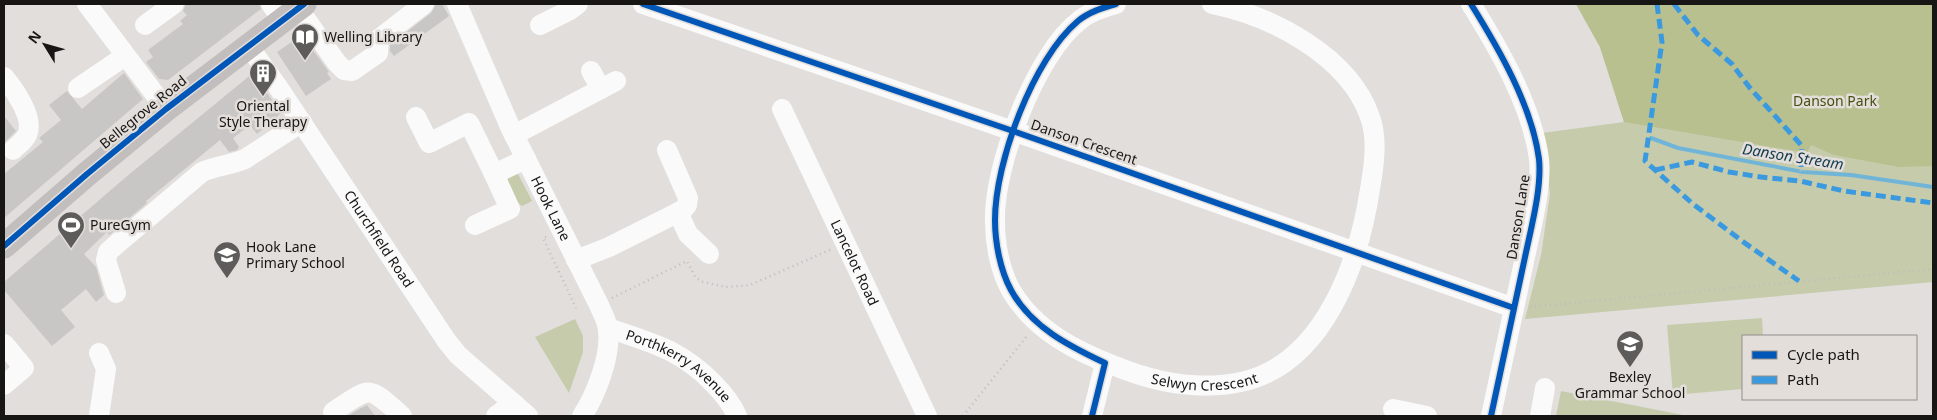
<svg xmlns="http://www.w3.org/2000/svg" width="1937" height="420" viewBox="0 0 1937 420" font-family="'Noto Sans',sans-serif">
<rect width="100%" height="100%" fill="#e1dedc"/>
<g fill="#c6ccab">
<polygon points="1576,4 1933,4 1933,282 1525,319 1541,255 1550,194 1542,133 1624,122 1600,47"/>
<path d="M 517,172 L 532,201 L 522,206 C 511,198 506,192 508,177 Z"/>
<polygon points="1762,318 1763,336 1743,336 1743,389 1673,395 1667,325"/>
<polygon points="575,319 583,336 583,352 569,393 535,337"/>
<polygon points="1561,391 1683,415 1682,416 1556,416"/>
</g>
<polygon fill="#b7c08e" points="1576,4 1933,4 1933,166 1899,167 1834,155 1811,145 1807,153 1624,122 1600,47"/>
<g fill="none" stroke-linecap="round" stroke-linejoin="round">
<polyline stroke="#70b5d8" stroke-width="4" points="1651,138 1678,148 1803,172 1851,175 1933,187"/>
</g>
<g fill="#c9c7c5">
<polygon points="186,4 259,4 261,9 168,80 159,79 146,62 153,57 148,50 183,24 180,21 187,15 183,11"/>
<polygon points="436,4 442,4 449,16 394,56 390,51 390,45 431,13"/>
<polygon points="302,35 329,72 327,73 331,79 306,96 277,52"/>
<polygon points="124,73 143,99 4,218 4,174 43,142 39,138 61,120 49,105 67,91 82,109"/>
<polygon points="253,73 281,113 257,134 250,125 233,138 239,147 237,150 229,152 220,140 146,201 147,203 109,235 107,232 84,254 96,267 104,295 96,302 86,289 61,310 75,327 52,346 4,290 4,282 126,177"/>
<polygon points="4,116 16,131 4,143"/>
<polygon points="367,405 375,416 348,416 361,408"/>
</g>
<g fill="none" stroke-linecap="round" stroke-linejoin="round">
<g stroke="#bfbdbd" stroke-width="2.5" stroke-dasharray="1 4" stroke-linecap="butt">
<polyline points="1800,181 1801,167"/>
<polyline points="546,237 543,238 576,308"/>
<polyline points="612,298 687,261 695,277 703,282 726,287 750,285 830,250"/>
<polyline points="1530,307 1933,269"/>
<polyline points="963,416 1027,336"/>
</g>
<g stroke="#fafafa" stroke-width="20">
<polyline points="87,4 166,109"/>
<polyline points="271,4 282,20"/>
<path id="s1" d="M 457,4 L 511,129 L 599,305 C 602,313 608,322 608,331 C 611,356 596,395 582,416"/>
<polyline points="643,4 1013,131 1514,308"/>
<path id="s2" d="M 1116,4 C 1103,8 1091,11 1080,20 C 1036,53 993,167 995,222 C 995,244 1000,272 1012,292 C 1035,330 1075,351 1115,366 C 1154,382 1198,391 1241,382 C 1324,364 1359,262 1370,189 C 1374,166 1378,139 1370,117 C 1349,56 1272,16 1212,4"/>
<path d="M 1471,4 C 1499,49 1532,106 1539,159 C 1542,188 1531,228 1525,257 C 1514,310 1502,363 1491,416"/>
<polyline points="298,8 337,63 344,70 352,71 378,53 379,39 424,4"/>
<polyline points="145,25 174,4"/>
<polyline points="540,25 570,10 578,4"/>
<path id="s3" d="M 248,45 L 278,87 L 446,340 L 458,355 L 528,416"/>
<polyline points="591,71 601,89"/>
<path d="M 4,77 C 14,89 35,118 27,135 C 24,141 18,145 13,150"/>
<polyline points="78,88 125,56"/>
<path id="s4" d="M 782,109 L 927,416"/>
<polyline points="416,117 429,143 469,123 494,174 526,159"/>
<polyline points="514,135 616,81"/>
<polyline points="678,212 688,234 709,254"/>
<polyline points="475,225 510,209 494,174"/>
<polyline points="576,260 609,247 683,210 687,205 688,198 667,150"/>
<path d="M 116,293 L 106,260 L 108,252 L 118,243 L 202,172 C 216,166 231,165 245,159 L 302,122"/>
<path id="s5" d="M 608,328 C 651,343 680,349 713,383 C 723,393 731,402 737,416"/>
<polyline points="4,344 24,368 4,385"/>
<polyline points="99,353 106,369 99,416"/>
<polyline points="1393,409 1427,416"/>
<path d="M 333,412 C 372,386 367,385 402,416"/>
<polyline points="496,416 513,403"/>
<polyline points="1092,416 1105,363"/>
<polyline points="1540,416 1545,388"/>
</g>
<polyline stroke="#c3bebe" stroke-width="25" points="4,246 87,174 166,109 304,4"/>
<g stroke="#3b9adf" stroke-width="5" stroke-dasharray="10 5" stroke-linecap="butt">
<polyline points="1657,4 1662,42 1645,161 1693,204 1742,241 1799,281"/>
<polyline points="1674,4 1698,35 1732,64 1750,88 1802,146 1801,167"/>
<polyline points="1655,170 1692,162 1729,172 1761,177 1800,181 1844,191 1933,203"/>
</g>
<g stroke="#e3deda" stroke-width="9">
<g id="cycleway">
<polyline points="643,4 1013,131 1514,308"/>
<path d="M 1471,4 C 1499,49 1532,106 1539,159 C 1542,188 1531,228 1525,257 C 1514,310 1502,363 1491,416"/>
<polyline points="4,246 87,174 166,109 304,4"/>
<path d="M 1092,416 L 1105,363 C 1069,346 1031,327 1011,290 C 1000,270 995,242 995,220 C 995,162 1033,59 1078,21 C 1089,12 1102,8 1116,4"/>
</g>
</g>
<use href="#cycleway" stroke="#0057b8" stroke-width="6"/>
</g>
<defs>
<g id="library-pin" transform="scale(1.4375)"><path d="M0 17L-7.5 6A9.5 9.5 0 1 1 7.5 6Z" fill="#5e5c5b" stroke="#e3deda"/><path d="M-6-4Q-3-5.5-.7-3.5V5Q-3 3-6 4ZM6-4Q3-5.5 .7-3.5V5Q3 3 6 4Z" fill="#fff"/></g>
<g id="building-pin" transform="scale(1.4375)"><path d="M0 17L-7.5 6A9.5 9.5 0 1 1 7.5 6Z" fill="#5e5c5b" stroke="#e3deda"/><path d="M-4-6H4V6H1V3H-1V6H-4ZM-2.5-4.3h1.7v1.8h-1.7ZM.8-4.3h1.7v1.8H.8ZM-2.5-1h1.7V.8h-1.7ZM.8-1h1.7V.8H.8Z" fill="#fff"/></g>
<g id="stadium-pin" transform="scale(1.4375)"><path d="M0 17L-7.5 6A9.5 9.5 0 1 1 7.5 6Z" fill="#5e5c5b" stroke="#e3deda"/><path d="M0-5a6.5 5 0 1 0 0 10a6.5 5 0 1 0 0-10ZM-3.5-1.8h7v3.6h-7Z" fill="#fff"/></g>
<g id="school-pin" transform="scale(1.4375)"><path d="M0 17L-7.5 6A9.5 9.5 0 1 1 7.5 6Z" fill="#5e5c5b" stroke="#e3deda"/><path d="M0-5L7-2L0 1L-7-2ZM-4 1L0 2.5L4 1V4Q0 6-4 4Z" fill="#fff"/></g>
</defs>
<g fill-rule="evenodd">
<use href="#library-pin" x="305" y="37"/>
<use href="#building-pin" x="263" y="73"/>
<use href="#stadium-pin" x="71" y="225"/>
<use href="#school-pin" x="227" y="255"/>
<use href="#school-pin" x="1630" y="344"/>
</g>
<g text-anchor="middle" stroke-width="5" stroke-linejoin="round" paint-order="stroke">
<g font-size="14" fill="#181615" stroke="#e3deda" text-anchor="start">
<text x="324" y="42">Welling Library</text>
<text x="263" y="111" text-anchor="middle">Oriental<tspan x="263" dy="16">Style Therapy</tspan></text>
<text x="90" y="230">PureGym</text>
<text x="246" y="252">Hook Lane<tspan x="246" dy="16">Primary School</tspan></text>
<text x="1630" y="382" text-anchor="middle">Bexley<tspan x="1630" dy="16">Grammar School</tspan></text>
</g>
<g font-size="14" fill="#44500e" stroke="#e3deda">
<text x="1835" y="106">Danson Park</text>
</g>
<g font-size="14" fill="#181615" stroke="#e3deda">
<text transform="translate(143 112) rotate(-39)" y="5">Bellegrove Road</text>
<text transform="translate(1084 142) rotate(19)" y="5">Danson Crescent</text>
<text dy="5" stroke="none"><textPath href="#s1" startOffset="225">Hook Lane</textPath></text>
<text transform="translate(1518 217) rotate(-81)" y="5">Danson Lane</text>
<text dy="5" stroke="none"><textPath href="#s3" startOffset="234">Churchfield Road</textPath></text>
<text dy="5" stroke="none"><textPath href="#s4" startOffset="170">Lancelot Road</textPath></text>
<text dy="5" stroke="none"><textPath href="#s5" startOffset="81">Porthkerry Avenue</textPath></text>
<text dy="5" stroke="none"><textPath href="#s2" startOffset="558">Selwyn Crescent</textPath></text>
</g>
<g font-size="15" font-style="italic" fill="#103a50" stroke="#e3deda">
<text transform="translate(1793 157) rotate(9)" y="5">Danson Stream</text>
</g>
</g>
<rect width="1937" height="420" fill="none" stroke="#181615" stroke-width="10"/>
<rect x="1742" y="335" width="175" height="65" fill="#e3deda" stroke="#928e8b"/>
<rect x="1752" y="351" width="25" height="8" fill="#0057b8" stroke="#928e8b"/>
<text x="1787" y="360" font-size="15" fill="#181615">Cycle path</text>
<rect x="1752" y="376" width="25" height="8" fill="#3b9adf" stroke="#928e8b"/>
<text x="1787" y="385" font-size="15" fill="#181615">Path</text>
<g transform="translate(45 45) rotate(307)" stroke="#e3deda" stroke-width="4" paint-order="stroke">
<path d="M0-4L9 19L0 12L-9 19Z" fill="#181615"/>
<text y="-8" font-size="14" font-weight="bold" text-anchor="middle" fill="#181615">N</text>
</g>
</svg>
